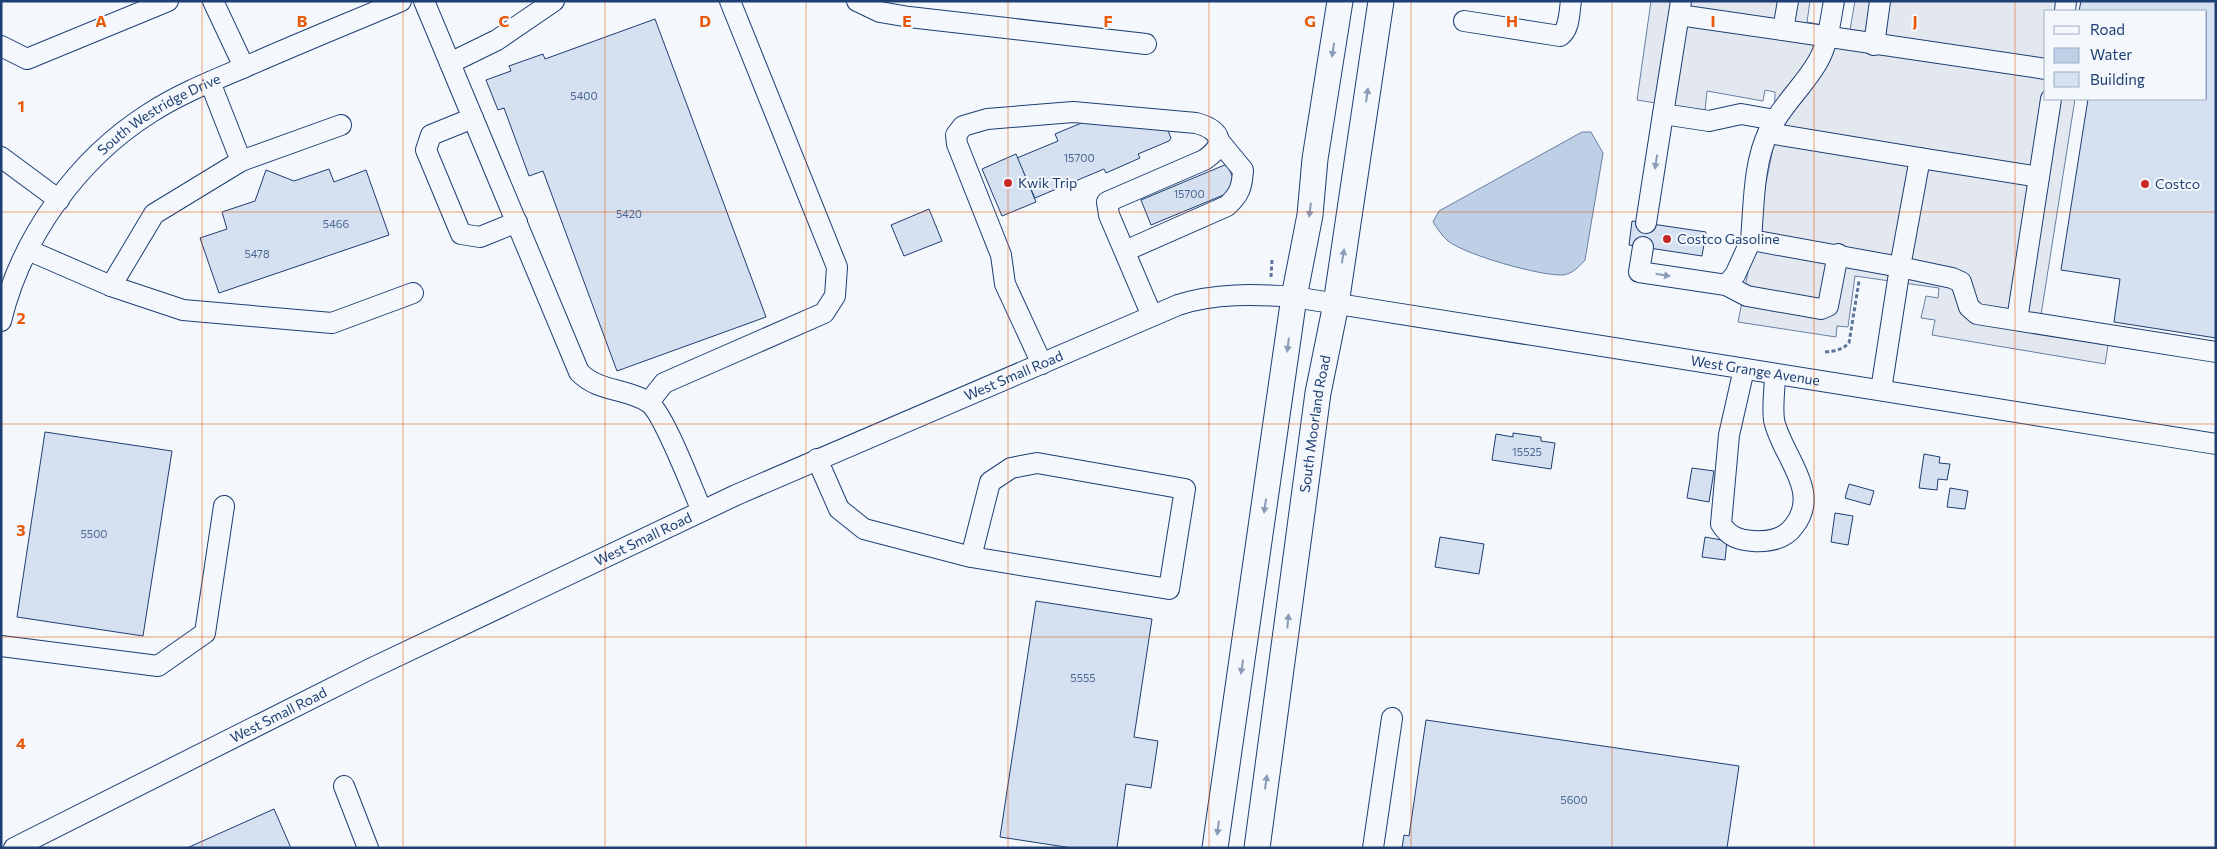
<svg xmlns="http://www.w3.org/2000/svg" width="2217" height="849" viewBox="0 0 2217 849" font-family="Commissioner,sans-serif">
<rect width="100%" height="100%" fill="#f4f7fb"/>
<polygon fill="#e3e8f0" stroke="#687fa3" points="1651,1 1810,1 1807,22 1850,30 1855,1 2075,1 2073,11 2046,11 2046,99 2075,99 2041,315 2111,327 2105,364 1932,335 1935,320 1921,318 1926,296 1938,298 1939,288 1855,276 1848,327 1837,326 1836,337 1738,322 1774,143 1775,92 1765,90 1763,101 1707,91 1705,111 1637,100"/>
<path fill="#bed0e5" stroke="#687fa3" d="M 1582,132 L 1591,132 L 1603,153 L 1585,260 C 1580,266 1572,274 1563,275 C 1540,276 1466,255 1448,241 C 1442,236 1437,228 1433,222 L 1439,211 Z"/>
<g fill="#d5e0f0" stroke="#1d3f73">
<polygon points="2081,1 2216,1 2216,338 2114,322 2120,279 2061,270 2088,99 2206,99 2206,11 2079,11"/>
<polygon points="655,19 766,317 617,371 543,171 529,176 504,108 498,110 486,80 511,71 509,66 543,54 545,59"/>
<polygon points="1091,119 1163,128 1168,131 1171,138 1169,141 1138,154 1140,158 1106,173 1104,169 1035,198 1017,158 1058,141 1055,134"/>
<polygon points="1016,154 1036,202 1002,216 982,169"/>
<polygon points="1227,164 1238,189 1151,225 1141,200"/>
<polygon points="329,169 334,182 366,170 389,235 219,293 200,238 227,229 222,212 255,201 266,170 294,181"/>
<polygon points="929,209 942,241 904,256 891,225"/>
<polygon points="1632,221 1706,232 1702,256 1629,245"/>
<polygon points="45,432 172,451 143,636 17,617"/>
<polygon points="1513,433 1541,437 1541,441 1555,443 1551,469 1492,460 1496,434 1513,437"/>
<polygon points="1924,454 1940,457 1939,463 1950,464 1947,480 1938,479 1937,490 1919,488"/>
<polygon points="1692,468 1714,471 1709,502 1687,498"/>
<polygon points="1849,484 1874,491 1870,505 1845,498"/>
<polygon points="1950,488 1968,491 1965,509 1947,507"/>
<polygon points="1835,513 1853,516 1848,545 1831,542"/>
<polygon points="1440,537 1484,544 1479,574 1435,567"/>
<polygon points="1705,537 1727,541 1725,560 1702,557"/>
<polygon points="1036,601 1152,619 1134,737 1158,741 1151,788 1126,784 1117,848 1072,848 1000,837"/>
<polygon points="1426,720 1739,766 1727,848 1402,848 1404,835 1409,836"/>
<polygon points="274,809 291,848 187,848"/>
</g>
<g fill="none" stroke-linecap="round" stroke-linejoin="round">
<g stroke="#1d3f73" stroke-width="22">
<g id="minor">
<polyline points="213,1 244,67"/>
<path d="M 424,1 L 579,372 C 598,392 626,388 648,402 C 663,411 693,491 702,511"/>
<polyline points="857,1 880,12 909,17 1146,44"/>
<polyline points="1681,1 1663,114 1709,121 1741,114 1775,120"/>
<polyline points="1788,1 1783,30 2046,69"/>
<path d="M 1834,1 C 1830,22 1828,45 1817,63 C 1803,87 1781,106 1769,131 C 1753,163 1754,206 1751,240 L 1900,267 L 1881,390"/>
<polyline points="2065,11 2066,1"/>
<polyline points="1679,15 1783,30"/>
<path d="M 1464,21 L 1560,36 C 1570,29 1569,13 1571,1"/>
<polyline points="1874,45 1880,1"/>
<polyline points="1,46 27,59 168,1"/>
<polyline points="450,63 497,40 554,1"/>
<polyline points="473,118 431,135 426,150 461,234 480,237 517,222"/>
<polyline points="1768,133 1920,158 1900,267 1952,278 1961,282 1969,307 1977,314 2216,352"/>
<polyline points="1,157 59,200"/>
<polyline points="1920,158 2039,177"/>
<polyline points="241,161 341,125"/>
<polyline points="1646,223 1663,114"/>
<polyline points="1643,247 1639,272 1726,285 1747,296 1821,309 1828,306 1838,254"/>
<polyline points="28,250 111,286 154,214 241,161 210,82"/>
<path d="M 1125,251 L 1227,206 C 1240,194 1242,187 1243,170 L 1219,141"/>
<polyline points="1726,285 1735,275 1751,240"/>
<polyline points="111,286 183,310 332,323 413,293"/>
<polyline points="2017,320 2051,99"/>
<path id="s1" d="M 1,321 C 21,238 77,159 150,113 C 179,94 212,81 245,67 C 297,44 349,23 401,1"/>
<path d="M 1042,364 L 1005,284 L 1001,255 L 957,144 L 956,135 L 963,126 L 987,119 L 1073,112 L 1196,123 C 1222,130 1227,145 1204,160 L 1107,202 L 1109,215 L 1152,316"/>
<path d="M 1744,369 L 1729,435 L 1721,524 C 1729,537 1739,540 1753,541 C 1769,542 1785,539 1794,526 C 1822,491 1781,455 1774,420 C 1772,406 1775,388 1775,374"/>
<polyline points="649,402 664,383 824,313 835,296 837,267 730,1"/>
<polyline points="817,459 839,509 864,529 971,557 990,482 1011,468 1037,463 1185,489 1169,589 971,557"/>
<polyline points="1,646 158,666 205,633 224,506"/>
<polyline points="344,786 368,848"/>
<path id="s2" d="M 14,848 L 368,670 L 736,495 L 1178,305 C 1214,293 1256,294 1294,297 L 2216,444"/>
<polyline points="1373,848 1392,718"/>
</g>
</g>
<g stroke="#1d3f73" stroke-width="27">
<g id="major">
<polyline points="1215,848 1294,297 1310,215 1315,159 1340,1"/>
<path id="s3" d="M 1257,848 L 1318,393 L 1336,304 L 1381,1"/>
</g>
</g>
<g stroke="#5e769c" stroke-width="3" stroke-dasharray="4 2.5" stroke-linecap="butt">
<polyline points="1271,277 1272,260"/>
<path d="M 1825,352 C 1835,351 1842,350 1849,343 L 1859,281"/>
</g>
<use href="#minor" stroke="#f4f7fb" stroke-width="20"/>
<use href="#major" stroke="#f4f7fb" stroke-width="25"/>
</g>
<defs><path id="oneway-solid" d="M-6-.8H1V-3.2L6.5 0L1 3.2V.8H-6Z" transform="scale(1.25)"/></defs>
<g fill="#889bb7">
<use href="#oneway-solid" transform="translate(1333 50) rotate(98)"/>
<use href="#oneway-solid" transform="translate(1367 95) rotate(-82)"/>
<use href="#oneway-solid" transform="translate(1656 162) rotate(99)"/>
<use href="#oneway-solid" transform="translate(1310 210) rotate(97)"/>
<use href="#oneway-solid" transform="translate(1343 256) rotate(-81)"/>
<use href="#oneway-solid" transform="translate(1663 275) rotate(9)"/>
<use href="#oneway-solid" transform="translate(1288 345) rotate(97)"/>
<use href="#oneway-solid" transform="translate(1265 506) rotate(98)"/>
<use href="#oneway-solid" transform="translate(1288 621) rotate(-84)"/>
<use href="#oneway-solid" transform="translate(1242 667) rotate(99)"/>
<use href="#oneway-solid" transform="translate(1266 782) rotate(-82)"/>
<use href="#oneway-solid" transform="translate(1218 828) rotate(97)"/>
</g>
<path fill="none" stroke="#e8590c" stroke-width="1" stroke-opacity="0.55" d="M 202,1 L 202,848M 403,1 L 403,848M 605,1 L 605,848M 806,1 L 806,848M 1008,1 L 1008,848M 1209,1 L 1209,848M 1411,1 L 1411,848M 1612,1 L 1612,848M 1814,1 L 1814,848M 2015,1 L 2015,848M 1,212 L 2216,212M 1,424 L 2216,424M 1,637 L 2216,637"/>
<g fill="#c62828" stroke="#f4f7fb" stroke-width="2">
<circle cx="1008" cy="183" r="5"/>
<circle cx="2145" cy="184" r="5"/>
<circle cx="1667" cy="239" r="5"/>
</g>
<g text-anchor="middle" stroke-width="4" stroke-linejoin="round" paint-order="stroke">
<g font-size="11" fill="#4b6792">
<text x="584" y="100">5400</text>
<text x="1079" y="162">15700</text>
<text x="1189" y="198">15700</text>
<text x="629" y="218">5420</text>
<text x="336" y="228">5466</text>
<text x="257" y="258">5478</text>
<text x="1527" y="456">15525</text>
<text x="94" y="538">5500</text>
<text x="1083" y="682">5555</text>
<text x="1574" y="804">5600</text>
</g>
<g font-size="14" fill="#1d3f73" stroke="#f4f7fb">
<text dy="5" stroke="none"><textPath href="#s1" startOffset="269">South Westridge Drive</textPath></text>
<text dy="5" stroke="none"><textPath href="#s2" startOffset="1869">West Grange Avenue</textPath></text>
<text dy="5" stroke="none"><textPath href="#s2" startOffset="1106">West Small Road</textPath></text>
<text dy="5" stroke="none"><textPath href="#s3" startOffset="428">South Moorland Road</textPath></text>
<text dy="5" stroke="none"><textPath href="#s2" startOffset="701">West Small Road</textPath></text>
<text dy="5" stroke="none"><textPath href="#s2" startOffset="296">West Small Road</textPath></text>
</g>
<g font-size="14" fill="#1d3f73" stroke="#f4f7fb" text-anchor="start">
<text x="1018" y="188">Kwik Trip</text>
<text x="2155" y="189">Costco</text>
<text x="1677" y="244">Costco Gasoline</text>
</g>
</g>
<g font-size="16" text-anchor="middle" font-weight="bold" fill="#e8590c" stroke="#f4f7fb" stroke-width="4" stroke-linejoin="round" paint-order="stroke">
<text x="101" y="27">A</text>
<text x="302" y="27">B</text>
<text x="504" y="27">C</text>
<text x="705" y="27">D</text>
<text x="907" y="27">E</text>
<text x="1108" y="27">F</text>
<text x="1310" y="27">G</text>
<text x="1512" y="27">H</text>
<text x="1713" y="27">I</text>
<text x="1915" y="27">J</text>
<text x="21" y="112">1</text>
<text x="21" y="324">2</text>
<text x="21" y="536">3</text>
<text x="21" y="749">4</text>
</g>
<rect width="2217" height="849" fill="none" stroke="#1d3f73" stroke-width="5"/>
<rect x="2044" y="10" width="162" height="90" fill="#f4f7fb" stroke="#9eadc5"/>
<rect x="2054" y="26" width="25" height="8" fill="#f4f7fb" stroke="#9eadc5"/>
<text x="2090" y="35" font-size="15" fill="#1d3f73">Road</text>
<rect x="2054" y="48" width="25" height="15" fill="#bed0e5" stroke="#9eadc5"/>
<text x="2090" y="60" font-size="15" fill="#1d3f73">Water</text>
<rect x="2054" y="72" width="25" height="15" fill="#d5e0f0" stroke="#9eadc5"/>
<text x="2090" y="85" font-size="15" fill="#1d3f73">Building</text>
</svg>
